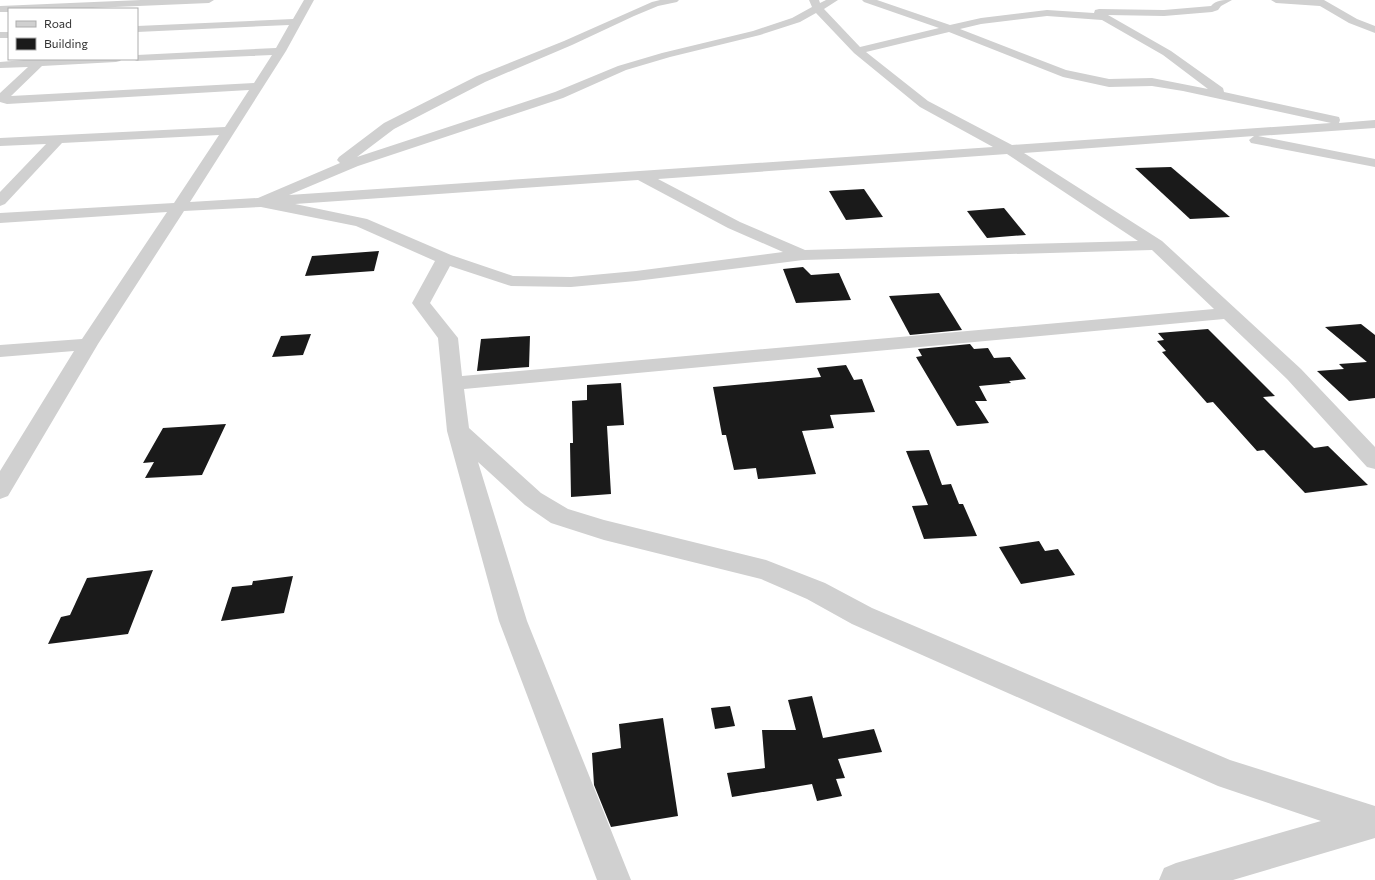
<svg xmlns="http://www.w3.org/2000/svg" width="1375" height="880" viewBox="0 0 1375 880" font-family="Commissioner,sans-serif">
<rect width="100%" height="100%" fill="#fff"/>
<g fill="#1a1a1a">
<polygon points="1171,167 1230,217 1190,219 1135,168"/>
<polygon points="864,189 883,217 846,220 829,191"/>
<polygon points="1004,208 1026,235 987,238 967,211"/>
<polygon points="379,251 374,271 305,276 312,256"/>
<polygon points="803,267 811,275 839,273 851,300 796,303 783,269"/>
<polygon points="939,293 962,330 910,335 889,296"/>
<polygon points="1361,324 1375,335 1375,398 1349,401 1317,371 1344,369 1339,364 1367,362 1325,327"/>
<polygon points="1208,329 1275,396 1263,397 1314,448 1328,446 1368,485 1305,493 1264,450 1257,451 1213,402 1207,403 1162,352 1166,351 1157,341 1164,340 1158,333"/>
<polygon points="311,334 303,355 272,357 281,336"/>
<polygon points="530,336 529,367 477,371 481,339"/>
<polygon points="970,344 974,349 988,348 994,358 1010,357 1026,379 1009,381 1011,383 979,386 987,401 975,401 989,423 957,426 916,357 922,356 918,349"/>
<polygon points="846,365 854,380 862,379 875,412 830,415 834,428 802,431 816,474 758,479 756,468 734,470 726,435 722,435 713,387 821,377 817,368"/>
<polygon points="621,383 624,425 607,426 611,494 571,497 570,443 573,443 572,401 587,400 587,385"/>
<polygon points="226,424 202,475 145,478 154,462 143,463 163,428"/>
<polygon points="929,450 942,485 951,484 959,504 963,504 977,536 924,539 912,506 928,505 906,451"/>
<polygon points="1039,541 1045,551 1058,549 1075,575 1021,584 999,547"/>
<polygon points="153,570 128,634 48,644 61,617 70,615 87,578"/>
<polygon points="293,576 284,613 221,621 232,587 252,585 253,581"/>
<polygon points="812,696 823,738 874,729 882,752 838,759 845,778 836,779 842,796 817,801 812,784 732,797 727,773 765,768 762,730 796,730 788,700"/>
<polygon points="730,706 735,726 715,729 711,708"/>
<polygon points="663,718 678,816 611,827 594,785 592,753 621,748 619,724"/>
</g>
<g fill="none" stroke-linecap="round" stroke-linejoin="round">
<g fill="#d0d0d0" fill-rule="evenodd">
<polygon points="141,0 214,0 209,3 68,9 9,9 9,12 0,12 0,6"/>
<path d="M 304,0 L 314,0 L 286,51 L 190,202 L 258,198 L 340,163 L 337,160 L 339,157 L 384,123 L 477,76 L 564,41 L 652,2 L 660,0 L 679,0 L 677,2 L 658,6 L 634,16 L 572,45 L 485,82 L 394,129 L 357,157 L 555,92 L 618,66 L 662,53 L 753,31 L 792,18 L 812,7 L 809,0 L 819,0 L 820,3 L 826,0 L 838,0 L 824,9 L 860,47 L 939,28 L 864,2 L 862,0 L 877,0 L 950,25 L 981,18 L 1047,10 L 1094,13 L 1095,10 L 1099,9 L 1164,10 L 1211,6 C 1216,0 1223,0 1232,0 L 1221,6 L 1218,10 L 1212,12 L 1164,16 L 1108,15 L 1171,51 L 1223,88 L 1224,92 L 1339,117 L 1340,120 L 1339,123 L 1375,120 L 1375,128 L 1258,136 L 1375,159 L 1375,167 L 1251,143 L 1249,140 L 1254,136 L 1024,153 L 1162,241 L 1301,369 L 1375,447 L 1375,469 L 1367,467 L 1287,379 L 1224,319 L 464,389 L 469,428 L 541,493 L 568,509 L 604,520 L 766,560 L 825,583 L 872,608 L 1230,760 L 1375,806 L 1375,838 L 1233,880 L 1159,880 L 1164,868 L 1176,863 L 1321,821 L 1218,786 L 852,624 L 807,599 L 761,579 L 604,540 L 551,523 L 525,505 L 478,462 L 527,621 L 631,880 L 597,880 L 499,621 L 447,431 L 438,338 L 412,303 L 435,261 L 356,226 L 261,207 L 184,211 L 98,344 L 8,496 L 0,499 L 0,471 L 74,351 L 0,357 L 0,345 L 82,339 L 167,212 L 0,223 L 0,213 L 174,203 L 219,135 L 62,143 L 5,204 L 0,206 L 0,192 L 46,144 L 0,146 L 0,138 L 225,127 L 249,90 L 7,104 L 0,102 L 0,93 L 28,67 L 0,68 L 0,62 L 36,59 L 122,59 L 120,61 L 116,62 L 42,66 L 11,96 L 254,83 L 272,55 L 137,61 L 132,59 L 137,59 L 137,55 L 276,48 L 289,25 L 137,32 L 137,26 L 293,19 ZM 816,13 L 854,53 L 920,107 L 993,147 L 289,195 L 358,166 L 563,98 L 626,70 L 670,57 L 760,35 L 800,22 ZM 1047,16 L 1102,20 L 1163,55 L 1208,89 L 1152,78 L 1109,79 L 1066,70 L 960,29 L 981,24 ZM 949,32 L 1063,77 L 1109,87 L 1152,86 L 1183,91 L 1331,123 L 1012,145 L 928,101 L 866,52 ZM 1007,154 L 1138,241 L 805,250 L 740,222 L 658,179 ZM 638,180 L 728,228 L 783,252 L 636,271 L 571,277 L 513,276 L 451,255 L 367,219 L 295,204 ZM 1152,250 L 1214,309 L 462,376 L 458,338 L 430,303 L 450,266 L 511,286 L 571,287 L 636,281 L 803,260 Z"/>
<polygon points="1271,0 1324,0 1357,19 1375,26 1375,33 1349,23 1320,6 1276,3"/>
<rect x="0" y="32" width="9" height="6"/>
</g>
</g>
<rect x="8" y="8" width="130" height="52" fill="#ffffff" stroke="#adadad"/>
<rect x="16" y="21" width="20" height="6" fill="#d0d0d0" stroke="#adadad"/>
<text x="44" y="28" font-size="12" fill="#333333">Road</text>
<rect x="16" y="38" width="20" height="12" fill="#1a1a1a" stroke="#adadad"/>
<text x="44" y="48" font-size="12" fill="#333333">Building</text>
</svg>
